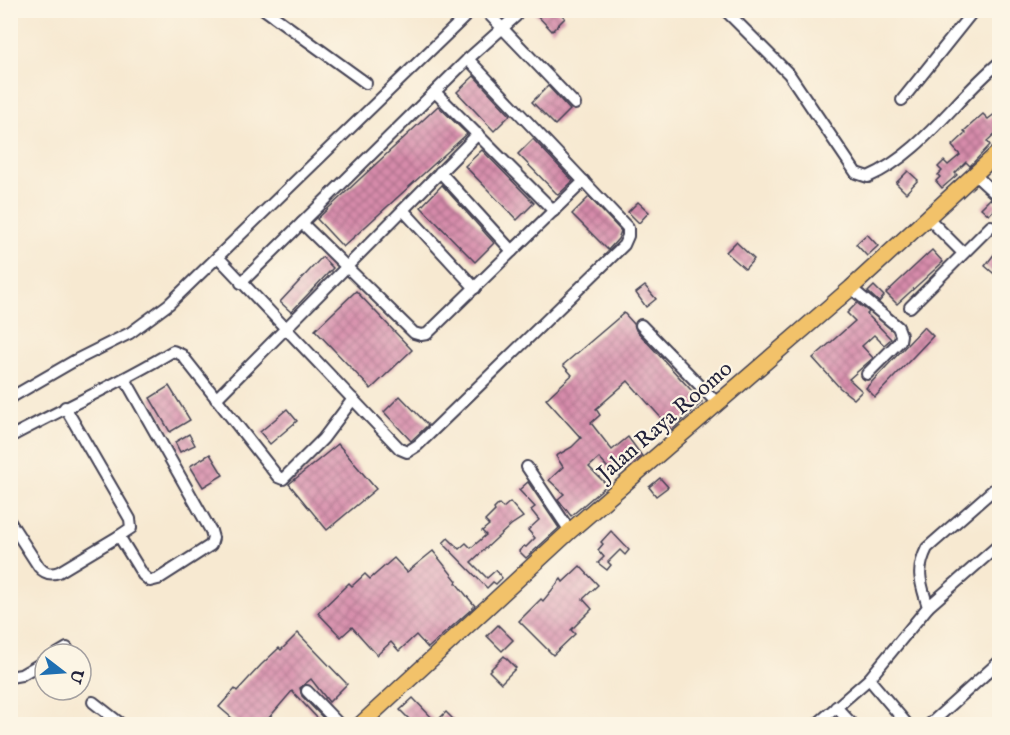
<svg xmlns="http://www.w3.org/2000/svg" width="1010" height="735" viewBox="0 0 1010 735" font-family="'IM FELL English',serif">
<defs>
<pattern id="building-cross-hatch" width="8" height="8" patternUnits="userSpaceOnUse" patternTransform="scale(1.5)"><rect width="8" height="8" fill="#d68baa"/><path d="M0 0l8 8M0 8l8-8" fill="none" stroke="#ad718c"/></pattern>
</defs>
<rect width="100%" height="100%" fill="#fcf5e5"/>
<filter id="ink" filterUnits="userSpaceOnUse"><feTurbulence type="fractalNoise" baseFrequency=".0167" numOctaves="2"/><feDisplacementMap in="SourceGraphic" scale="12" xChannelSelector="R" yChannelSelector="G"/><feConvolveMatrix kernelMatrix="1 2 1 2 8 2 1 2 1" color-interpolation-filters="sRGB"/></filter>
<filter id="wash" filterUnits="userSpaceOnUse"><feTurbulence type="fractalNoise" baseFrequency=".008" numOctaves="4" result="noise"/><feDisplacementMap in="SourceGraphic" scale="24" xChannelSelector="R" yChannelSelector="G"/><feGaussianBlur stdDeviation="1.35" result="paint"/><feColorMatrix in="noise" values="0 0 0 0 0 0 0 0 0 0 0 0 0 0 0 0 0 1.4 0 .05"/><feComposite in="paint" operator="in"/></filter>
<g filter="url(#wash)">
<rect width="100%" height="100%" fill="#f7e9d1"/>
<g id="blocks">
<g fill="url(#building-cross-hatch)">
<polygon points="532,10 557,10 565,18 552,31"/>
<polygon points="474,76 510,115 494,131 457,92"/>
<polygon points="548,86 570,110 555,125 532,102"/>
<polygon points="438,106 467,134 343,247 317,219"/>
<polygon points="996,113 999,117 999,130 987,141 990,145 970,166 966,162 955,173 957,175 942,188 936,181 940,177 938,175 942,171 938,167 944,161 948,165 960,155 952,146 966,133 964,131 983,114 988,119"/>
<polygon points="533,139 573,181 558,195 518,154"/>
<polygon points="482,150 534,203 517,220 465,166"/>
<polygon points="908,171 918,180 906,193 896,183"/>
<polygon points="442,185 494,243 475,262 421,207"/>
<polygon points="589,197 621,231 618,239 608,250 572,214"/>
<polygon points="990,199 998,205 989,215 981,208"/>
<polygon points="638,202 649,212 639,223 628,212"/>
<polygon points="867,234 878,246 867,256 856,244"/>
<polygon points="736,242 754,259 745,269 726,252"/>
<polygon points="999,248 999,278 985,266"/>
<polygon points="932,250 943,262 897,304 886,293"/>
<polygon points="322,257 333,268 291,312 280,302"/>
<polygon points="645,286 656,299 646,307 636,293"/>
<polygon points="874,286 884,296 879,302 868,292"/>
<polygon points="356,291 412,350 371,389 315,330"/>
<polygon points="857,303 869,312 867,314 891,339 884,345 874,335 862,346 873,358 849,379 862,391 854,399 840,388 813,358 855,321 847,313"/>
<polygon points="624,313 634,324 636,330 702,402 672,430 628,381 596,409 600,415 591,423 612,450 628,437 642,456 614,475 599,458 589,467 607,485 571,516 558,499 564,494 549,480 563,467 556,456 572,447 581,438 546,399 572,375 563,365"/>
<polygon points="924,327 933,336 875,397 866,388"/>
<polygon points="169,386 190,420 170,432 150,398"/>
<polygon points="400,396 428,425 411,441 384,412"/>
<polygon points="287,409 297,421 270,444 260,432"/>
<polygon points="189,434 195,445 180,452 175,442"/>
<polygon points="338,444 376,489 327,530 289,484"/>
<polygon points="210,454 223,475 203,487 190,466"/>
<polygon points="660,478 668,487 656,496 649,487"/>
<polygon points="528,482 559,528 526,558 519,551 524,546 526,547 535,538 528,530 539,520 531,510 535,507 519,490"/>
<polygon points="510,502 523,517 511,525 471,562 487,578 496,570 502,578 496,584 493,582 487,588 443,543 448,538 459,549 466,543 471,548 486,535 482,531 489,525 485,521 495,511 494,509 499,504 503,508"/>
<polygon points="611,531 629,550 625,555 620,550 608,562 611,565 607,570 598,563 604,557 598,550 603,544 601,542"/>
<polygon points="433,551 457,581 456,583 475,606 428,648 416,635 399,651 391,642 377,655 352,627 341,637 318,613 349,583 352,586 365,574 370,579 394,558 407,572"/>
<polygon points="580,566 598,585 583,599 592,609 571,630 575,634 553,655 519,621 541,599 543,601 561,579 563,582"/>
<polygon points="498,625 513,640 502,651 487,636"/>
<polygon points="298,633 347,684 329,702 311,679 300,688 302,696 329,724 316,724 320,721 292,691 268,719 270,720 266,724 239,724 219,707 235,689 237,691 261,665 279,648 281,650"/>
<polygon points="504,656 516,668 501,683 489,671"/>
<polygon points="413,698 436,722 446,712 458,724 414,724 400,710"/>
</g>
</g>
</g>
<g filter="url(#ink)">
<use href="#blocks" fill-opacity="0" stroke="#424052" stroke-width="1.5"/>
<g fill="none" stroke-linecap="round" stroke-linejoin="round">
<g stroke="#424052" stroke-width="14">
<g id="minor">
<polyline points="265,10 366,83"/>
<polyline points="485,10 575,104"/>
<path d="M 725,10 L 789,74 L 856,173 L 868,177 C 922,153 955,99 1000,62"/>
<polyline points="435,92 554,211"/>
<polyline points="902,100 974,10"/>
<polyline points="440,172 512,251"/>
<polyline points="974,174 1000,198"/>
<polyline points="403,210 475,288"/>
<polyline points="928,218 963,253"/>
<polyline points="302,223 414,333 421,335 427,334 584,181"/>
<polyline points="218,257 400,449 407,452 418,445 624,245 628,236 628,228 468,59"/>
<polyline points="241,283 468,59 516,16"/>
<polyline points="851,288 898,327 901,335 900,341 867,374"/>
<polyline points="910,307 991,226"/>
<polyline points="641,325 717,403"/>
<polyline points="10,398 74,361 130,333 169,304 472,10"/>
<polyline points="216,399 478,134"/>
<polyline points="65,407 130,519 131,528 119,536"/>
<path d="M 10,437 C 64,408 120,383 173,351 L 182,355 L 278,477 L 283,479 L 323,439 L 353,399"/>
<polyline points="527,467 570,531"/>
<path d="M 10,522 L 39,567 C 45,574 51,575 59,572 L 119,536 L 143,575 L 150,581 L 158,579 L 211,545 L 213,538 L 211,531 L 125,379"/>
<polyline points="928,607 1000,544"/>
<polyline points="57,654 67,648"/>
<polyline points="10,677 21,675 45,661"/>
<polyline points="869,679 907,724"/>
<polyline points="307,691 339,724"/>
<polyline points="93,702 121,724"/>
<polyline points="836,707 852,724"/>
<path d="M 817,724 L 869,679 L 928,607 C 921,583 915,572 927,548 L 1000,484"/>
<polyline points="930,724 1000,661"/>
</g>
</g>
<g stroke="#424052" stroke-width="18">
<polyline id="highway" points="361,724 570,531 851,288 1000,151"/>
</g>
<use href="#minor" stroke="#fff" stroke-width="10"/>
<use href="#highway" stroke="#f2c26a" stroke-width="15"/>
</g>
</g>
<g text-anchor="middle" stroke-width="4.5" stroke-linejoin="round" paint-order="stroke">
<g font-size="22" fill="#22223b" stroke="#fcf5e5">
<text transform="translate(664 420) rotate(-41)" y="8">Jalan Raya Roomo</text>
</g>
</g>
<rect width="1010" height="735" fill="none" stroke="#fcf5e5" stroke-width="36"/>
<g transform="translate(63 672) rotate(107)"><circle r="28" fill="#fcf5e5" stroke="#a5a1a1" stroke-width="1.5"/>
<path d="M0-4.5L10 22L0 15L-10 22Z" fill="#1f6fb2"/>
<text y="-9" font-size="16" font-weight="bold" text-anchor="middle" fill="#22223b">U</text>
</g>
</svg>
